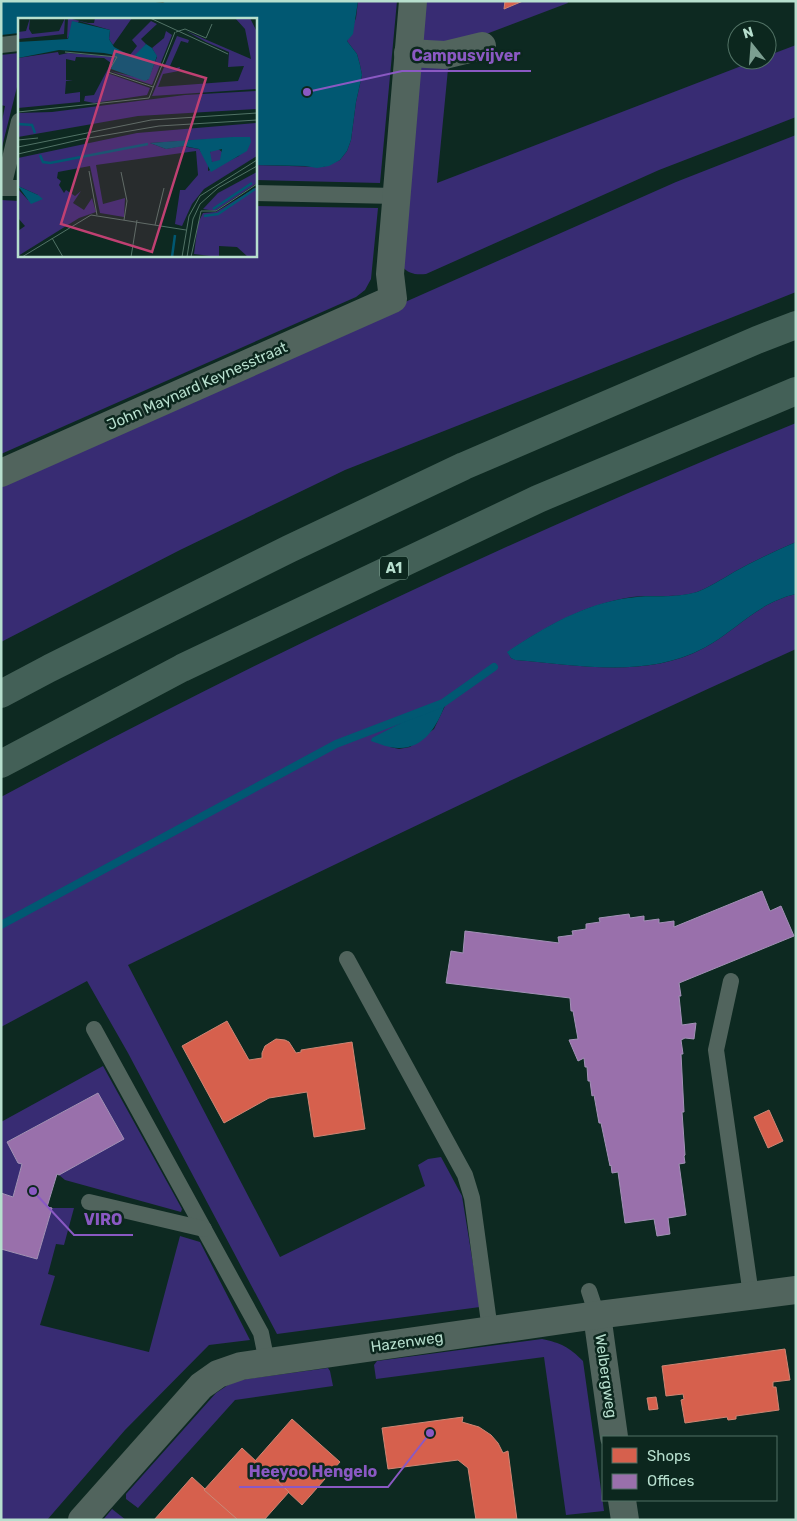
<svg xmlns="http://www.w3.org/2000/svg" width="797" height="1521" viewBox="0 0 797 1521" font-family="Rubik,sans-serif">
<rect width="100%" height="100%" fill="#0d2921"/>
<g fill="#382c73" fill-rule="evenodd">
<polygon points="358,1 397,1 380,183 255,180 255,165 323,167 340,160 347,151 351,140 356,102 362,75 360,65 357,54 347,41 356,18"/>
<path d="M 423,1 L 505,1 L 505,8 L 523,1 L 567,1 L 568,3 L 473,39 L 448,69 L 437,183 L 757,60 L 767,60 L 767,56 L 796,45 L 796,117 L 659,170 L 426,274 C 416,275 408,274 402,266 Z"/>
<polygon points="19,53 19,79 1,151 1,126 5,106 1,105 1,55"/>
<polygon points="796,135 796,292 345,470 180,550 1,642 1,481 676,182"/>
<polygon points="1,200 19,201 19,255 255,255 255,206 378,208 371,279 365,290 356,297 1,454"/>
<path d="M 796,423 L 796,542 C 775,551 754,561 734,572 C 722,579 710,587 697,592 C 675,599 654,594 632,597 C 586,604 546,626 508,652 L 511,658 L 516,660 C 578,665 646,679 704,648 C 737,630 757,603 796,594 L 796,649 C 571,750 349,857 128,965 L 280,1257 L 425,1186 L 418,1165 L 428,1159 L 441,1157 L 462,1196 L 480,1307 L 277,1334 L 128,1053 L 87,981 L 1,1027 L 1,797 C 259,658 524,533 796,423 ZM 445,706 L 434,729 L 410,747 L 399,749 L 390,747 Z"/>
<polygon points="103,1066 182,1209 181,1212 65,1180 59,1175 123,1139 98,1093 7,1142 18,1163 22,1164 13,1197 1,1193 1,1122"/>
<polygon points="52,1208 74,1208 64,1245 56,1244 48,1274 55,1276 40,1325 149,1352 180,1236 200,1242 250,1340 209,1345 125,1430 47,1520 1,1520 1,1249 37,1259"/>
<path d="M 542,1339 C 561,1343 569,1347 583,1361 L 604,1511 L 566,1515 L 544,1357 L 376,1379 L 374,1365 L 377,1361 Z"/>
<polygon points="328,1368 330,1371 333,1386 235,1400 138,1508 126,1499 126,1494 216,1393 228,1385 240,1380"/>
<polygon points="112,1509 126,1520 103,1520"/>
</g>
<g fill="#015872">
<polygon points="1,1 148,1 163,3 166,1 358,1 353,34 347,41 357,54 360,65 362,75 356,102 351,140 347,151 340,160 329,166 317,168 305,166 255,165 255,19 19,19 19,33 1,35"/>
<path d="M 796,542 L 796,594 C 757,603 737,630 704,648 C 645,679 578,665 515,660 L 511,658 L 507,652 C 544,627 584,604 628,598 C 651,594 674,599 697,592 C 710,587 722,579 734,572 C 754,561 775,551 796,542 Z"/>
<path d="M 445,705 C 437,726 424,749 398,748 C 389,748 380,744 371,741 L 372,738 L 403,722 Z"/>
</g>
<g fill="#d6604d" stroke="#cd8674">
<polygon points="505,1 523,1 504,9"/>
<polygon points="227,1021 249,1060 262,1058 262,1053 265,1046 276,1039 285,1040 289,1042 296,1053 301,1052 301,1050 352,1042 365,1129 314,1137 307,1092 269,1098 224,1123 182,1046"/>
<polygon points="769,1110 783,1141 768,1148 754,1117"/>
<polygon points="785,1349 790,1380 773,1382 773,1387 776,1387 779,1410 736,1416 736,1419 728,1420 727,1417 685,1423 681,1400 684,1399 683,1394 666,1396 662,1366"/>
<polygon points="656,1397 658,1409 649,1410 647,1398"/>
<polygon points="463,1417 462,1422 479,1427 491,1435 498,1443 503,1453 508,1451 517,1520 476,1520 468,1468 458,1460 388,1469 382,1428"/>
<polygon points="292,1419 340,1462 302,1505 255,1461"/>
<polygon points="242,1448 289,1492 264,1520 238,1520 204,1490"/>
<polygon points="192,1477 205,1489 204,1490 238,1520 154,1520"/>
</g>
<g fill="#9970ab" stroke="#a291b6">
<polygon points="762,891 770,911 781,906 794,936 679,983 681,996 679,996 682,1025 696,1023 694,1039 685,1038 681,1040 683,1054 681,1054 684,1112 682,1112 685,1155 684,1156 685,1163 679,1164 686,1215 668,1218 670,1234 657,1236 654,1219 625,1223 618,1172 612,1173 611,1165 610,1166 601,1123 599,1123 594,1095 592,1096 590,1081 588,1081 587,1067 585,1067 584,1058 578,1061 569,1040 578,1039 573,1011 571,1011 570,998 446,983 451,951 463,953 465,931 559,943 558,937 573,935 572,931 586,929 586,924 600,922 599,918 629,914 630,918 644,916 644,921 659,919 659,923 674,921 674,927"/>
<polygon points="98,1093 124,1139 59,1175 57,1174 47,1207 52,1208 37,1259 1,1249 1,1193 13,1197 22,1164 18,1163 7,1142"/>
</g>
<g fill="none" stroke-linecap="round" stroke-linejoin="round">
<polyline stroke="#015872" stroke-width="8" points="1,925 336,744 443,703 494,667"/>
<g stroke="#51645d" stroke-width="16">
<polyline points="1,45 19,43"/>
<polyline points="19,121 3,188 19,188"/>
<polyline points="255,193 396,196"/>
<polyline points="347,959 465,1175 472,1198 490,1330"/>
<polyline points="731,981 716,1050 751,1295"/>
<polyline points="94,1029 261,1333 267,1362"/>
<polyline points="89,1202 204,1229"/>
<polyline points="589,1291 597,1315"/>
</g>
<g stroke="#51645d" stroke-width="28">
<polyline points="408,53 445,55 482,46"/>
<polyline points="1,473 393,299 390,274 413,1"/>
<polyline points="597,1315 614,1437"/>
<polyline points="622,1500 625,1520"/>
<polyline points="82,1520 201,1386 218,1374 241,1366 597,1315 796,1290"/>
</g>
<g stroke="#436057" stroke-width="28">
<polyline points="1,694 50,668 289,549 464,466 757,340 796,325"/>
<polyline points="1,764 182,668 538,499 796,391"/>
</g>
</g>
<g text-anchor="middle" stroke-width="5" stroke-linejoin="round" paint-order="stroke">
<rect fill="#0c271e" stroke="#84a899" stroke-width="1" x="380" y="556.5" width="28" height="23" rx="4"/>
<g font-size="14" font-weight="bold" fill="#b7dfce">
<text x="394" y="573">A1</text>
</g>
<g font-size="15" fill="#b7dfce" stroke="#0c271e">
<text transform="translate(197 386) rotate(-24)" y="5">John Maynard Keynesstraat</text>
<text transform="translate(407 1342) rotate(-8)" y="5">Hazenweg</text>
<text transform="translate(606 1376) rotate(82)" y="5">Welbergweg</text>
</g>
</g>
<g transform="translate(18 18)">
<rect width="239" height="239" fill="#0d2921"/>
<path d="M 12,0 L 11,11 L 14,16 L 41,13 L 47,0 L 46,16 L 0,21 L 0,14 L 8,13 ZM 50,0 L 70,5 L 76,5 L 77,0 L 114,0 L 95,27 L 91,21 L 92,12 L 61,3 L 49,21 ZM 217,0 L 232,0 L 239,14 L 239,71 L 134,78 L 159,18 L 171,22 L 170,25 L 163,23 L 152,48 L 154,51 L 162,49 L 161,53 L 145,56 L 140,69 L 220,63 L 226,48 L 210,49 L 211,34 L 188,24 L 168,13 L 233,41 L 227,11 ZM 133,3 L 139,6 L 123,21 L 128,26 L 126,29 L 118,38 L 112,37 L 119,28 L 114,22 ZM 148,13 L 154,17 L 134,67 L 92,53 L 130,62 L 139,39 L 134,30 L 146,20 ZM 40,34 L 41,37 L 50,35 L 98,39 L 89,55 L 132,70 L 129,77 L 76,85 L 66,83 L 67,78 L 76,77 L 93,45 L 86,40 L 58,39 L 57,43 L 48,41 L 48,62 L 55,63 L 48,63 L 47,76 L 62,74 L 62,84 L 0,90 L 0,40 ZM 239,73 L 239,91 L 120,98 L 0,119 L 0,95 L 34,94 L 167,77 ZM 239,105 L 239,138 L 186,171 L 174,186 L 164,208 L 157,206 L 162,172 L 167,172 L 180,157 L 178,133 L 78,147 L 85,186 L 107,180 L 106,199 L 82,195 L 72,148 L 40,154 L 39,160 L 43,163 L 41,167 L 46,175 L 48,172 L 57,178 L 63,173 L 55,185 L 66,192 L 74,180 L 78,194 L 61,200 L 0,238 L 0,213 L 7,208 L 0,200 L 0,171 L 10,182 L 20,177 L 0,168 L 0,140 L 119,115 ZM 230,119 L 221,138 L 190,153 L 190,144 L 181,131 L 163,128 L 148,131 L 132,125 ZM191 138a7 7 0 1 1 14 0a7 7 0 1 1-14 0ZM 239,154 L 239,165 L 197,193 L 185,191 L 200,175 ZM 239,169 L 239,239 L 230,239 L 219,229 L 201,228 L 201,239 L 176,236 L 180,205 L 185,195 L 198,194 Z" fill="#382c73" fill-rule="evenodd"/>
<path d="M 54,3 L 92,12 L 91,21 L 96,29 L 115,39 L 128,26 L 134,30 L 139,38 L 131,61 L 127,63 L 93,51 L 96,37 L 86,35 L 41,32 L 0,40 L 0,24 L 50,21 ZM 215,119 L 232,119 L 233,124 L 229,133 L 193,154 L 181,131 L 166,128 L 148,131 L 132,125 ZM 204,131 L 202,142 L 194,144 L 192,134 ZM 0,168 L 20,177 L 25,181 L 13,186 Z" fill="#015872" fill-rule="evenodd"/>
<path fill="none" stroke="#015872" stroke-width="2.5" d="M 0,106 L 14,107 L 17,115M 22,137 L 25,144 L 32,145 L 130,126M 195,191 L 234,165M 186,198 L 200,196 L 237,171M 154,239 L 157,217"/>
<path fill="none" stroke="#517266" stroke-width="1" d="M 132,0 L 210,36M 158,14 L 167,11 L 188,20 L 194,6M 47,34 L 99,39 L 90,54 L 135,69M 0,94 L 131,80 L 157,14M 0,122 L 20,120M 0,129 L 133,102 L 239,95M 0,136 L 65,121 L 141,108 L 239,102M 71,153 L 79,197M 103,154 L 109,183 L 106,202M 137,207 L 146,170M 34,220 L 45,239M 4,239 L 73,197 L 168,212M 113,239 L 119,202M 164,239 L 171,198 L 182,178 L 239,142M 169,239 L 175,201 L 182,186 L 200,170 L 239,148M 173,239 L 183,193 L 198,193 L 239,166"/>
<path fill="#c04072" fill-opacity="0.15" stroke="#c04072" stroke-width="2.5" d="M 97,33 L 188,60 L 134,234 L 43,206 Z"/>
<rect width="239" height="239" fill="none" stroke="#b7dfce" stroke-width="2.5"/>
</g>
<path fill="none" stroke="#8a59c3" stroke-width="2" d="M307 92L402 71H531M33 1191L74 1235H133M430 1433L388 1487H239"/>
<g fill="#8a59c3" stroke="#0c271e" stroke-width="2">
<circle cx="307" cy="92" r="5"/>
<circle cx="33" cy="1191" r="5"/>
<circle cx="430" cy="1433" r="5"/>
</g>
<g font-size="16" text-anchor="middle" font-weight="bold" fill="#8a59c3" stroke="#0c271e" stroke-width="5" stroke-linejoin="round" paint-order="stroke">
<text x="466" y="61">Campusvijver</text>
<text x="103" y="1225">VIRO</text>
<text x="313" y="1477">Heeyoo Hengelo</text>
</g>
<rect width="797" height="1521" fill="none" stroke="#b7dfce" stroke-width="5"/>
<rect x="602" y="1436" width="175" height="65" fill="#0c271e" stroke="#507164"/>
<rect x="612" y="1448" width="25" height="15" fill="#d6604d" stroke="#507164"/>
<text x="647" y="1461" font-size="15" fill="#b7dfce">Shops</text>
<rect x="612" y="1474" width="25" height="15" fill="#9970ab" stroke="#507164"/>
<text x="647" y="1486" font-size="15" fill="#b7dfce">Offices</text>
<g transform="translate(752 45) rotate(343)"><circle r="24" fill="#0c271e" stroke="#507164"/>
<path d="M0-4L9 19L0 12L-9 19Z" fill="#7c9f91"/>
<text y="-8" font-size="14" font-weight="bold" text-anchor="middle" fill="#b7dfce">N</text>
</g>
</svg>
